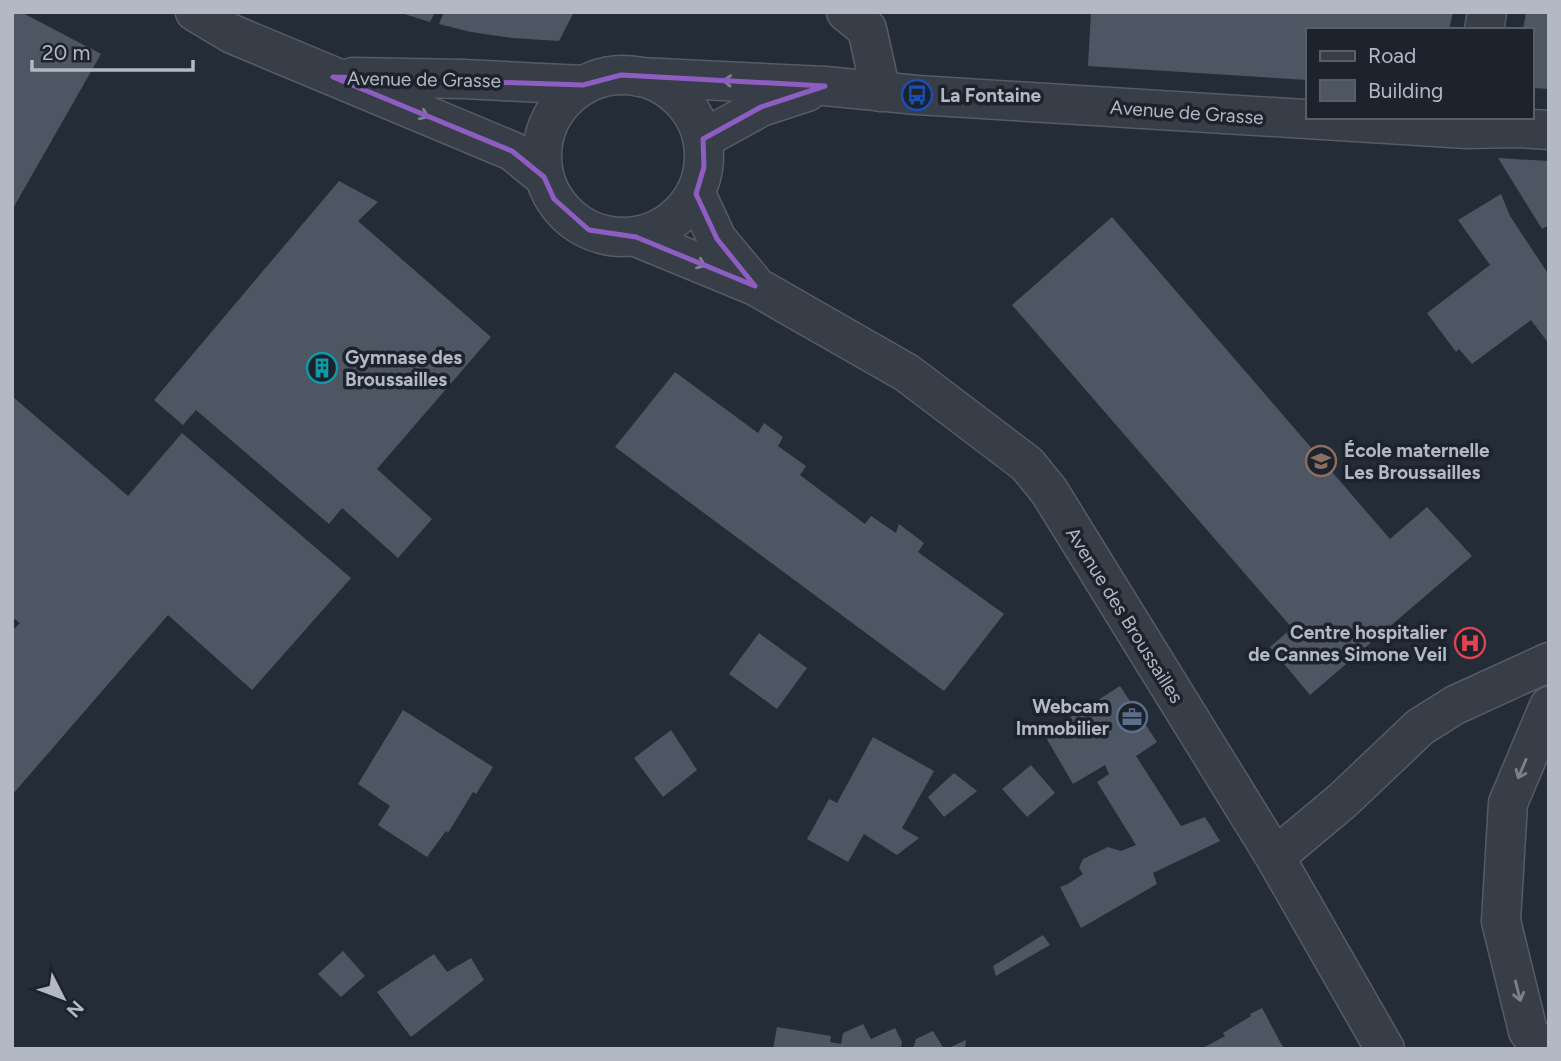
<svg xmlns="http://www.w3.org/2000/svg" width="1561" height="1061" viewBox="0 0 1561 1061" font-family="Figtree,sans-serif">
<rect width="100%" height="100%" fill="#242c37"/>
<g fill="#4d5662">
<polygon points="12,12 21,12 101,54 12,210"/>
<polygon points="398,12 435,12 430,22"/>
<polygon points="444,12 574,12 559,41 512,38 471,32 439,24"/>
<polygon points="1091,12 1453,12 1449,30 1307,30 1307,80 1088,66"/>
<polygon points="1526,12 1549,13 1549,89 1531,88 1531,30 1523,30"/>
<polygon points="1498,158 1549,161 1549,225 1542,229"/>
<polygon points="339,181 378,202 358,221 491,337 377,469 432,519 398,558 342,508 329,524 196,410 183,425 154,400"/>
<polygon points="1501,194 1510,216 1549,275 1549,344 1531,320 1472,364 1459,349 1456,352 1427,313 1490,265 1458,220"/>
<polygon points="1112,217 1390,539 1427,507 1472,556 1310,695 1270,647 1292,628 1012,305"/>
<polygon points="675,372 758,433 764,423 783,437 778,446 806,466 800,475 865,524 871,516 896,533 899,524 924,543 918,552 1004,614 944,691 615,447"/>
<polygon points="12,396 128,496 182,433 351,578 252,690 168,615 12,795 12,631 20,623 12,617"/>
<polygon points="759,633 807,668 777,709 729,674"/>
<polygon points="1120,686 1157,742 1136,756 1181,826 1205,817 1220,841 1153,873 1157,884 1081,928 1060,887 1068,884 1083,874 1079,868 1083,859 1108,847 1121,851 1136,845 1097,782 1109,774 1105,765 1073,784 1044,734"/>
<polygon points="403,710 493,767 476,794 473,792 448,833 446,831 427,857 378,825 390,806 358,784"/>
<polygon points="671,730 697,770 663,797 634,758"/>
<polygon points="873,737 934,771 902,828 919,838 897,855 864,834 848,862 807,839 829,799 837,803"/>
<polygon points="1031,765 1055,793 1027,817 1002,789"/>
<polygon points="954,773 977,791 944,817 928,797"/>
<polygon points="1043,935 1050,945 996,976 993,966"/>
<polygon points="343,951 365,976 341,997 318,974"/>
<polygon points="434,954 447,972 471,958 484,980 411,1037 377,992"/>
<polygon points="1262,1008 1284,1049 1201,1049 1225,1036 1223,1033 1251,1016 1250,1014"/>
<polygon points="863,1024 871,1039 895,1028 902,1042 901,1049 773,1049 777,1027 831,1036 830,1042 841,1044 843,1033"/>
<polygon points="933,1031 944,1049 913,1049 916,1039"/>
<polygon points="966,1040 965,1049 946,1049"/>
</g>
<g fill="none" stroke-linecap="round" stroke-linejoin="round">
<g stroke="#555c65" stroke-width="41">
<g id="minor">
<polyline points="195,12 232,34 512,151 544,177"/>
<polyline points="846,12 867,29 881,92"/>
<polyline points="1484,30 1487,12"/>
<circle cx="623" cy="156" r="81"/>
<polyline points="353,77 463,79 583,85"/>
<polyline points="639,77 825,86 917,95 1467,129 1517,128 1549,130"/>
<polyline points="703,139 761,107 807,92"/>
<polyline points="696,194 717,239 752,281"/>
<polyline points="636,237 755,286 907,373 1027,464 1049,491 1275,857 1385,1049"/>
<polyline points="1275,857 1342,801 1420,727 1455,705 1549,662"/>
<polyline points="1541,1049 1528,1031 1501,921 1508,803 1549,706"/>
</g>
</g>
<use href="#minor" stroke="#373e48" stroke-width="38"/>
</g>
<defs><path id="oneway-shaft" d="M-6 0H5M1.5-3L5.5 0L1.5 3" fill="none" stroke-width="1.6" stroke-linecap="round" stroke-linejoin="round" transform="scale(1.75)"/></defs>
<g stroke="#7b828c">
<use href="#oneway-shaft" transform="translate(733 81) rotate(-177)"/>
<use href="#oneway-shaft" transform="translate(419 113) rotate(23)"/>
<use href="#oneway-shaft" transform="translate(696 262) rotate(22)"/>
<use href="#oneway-shaft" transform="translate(1522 769) rotate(113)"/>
<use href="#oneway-shaft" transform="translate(1518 991) rotate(76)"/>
</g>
<path fill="none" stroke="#8e5dc1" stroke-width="5" stroke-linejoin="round" d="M 621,75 L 825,86 L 761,107 L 703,139 L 704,167 L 696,194 L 717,239 L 755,286 L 636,237 L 589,230 L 554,199 L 544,177 L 512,151 L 333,77 L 583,85 Z"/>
<defs>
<g id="bus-ring" transform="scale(1.575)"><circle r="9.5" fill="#1d232c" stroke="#1a4fb4" stroke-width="1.5"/><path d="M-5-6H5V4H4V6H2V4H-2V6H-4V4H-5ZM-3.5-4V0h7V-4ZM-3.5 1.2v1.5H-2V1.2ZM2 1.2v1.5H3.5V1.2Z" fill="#1a4fb4"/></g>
<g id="building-ring" transform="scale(1.575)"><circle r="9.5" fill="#1d232c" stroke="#0f9aa8" stroke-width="1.5"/><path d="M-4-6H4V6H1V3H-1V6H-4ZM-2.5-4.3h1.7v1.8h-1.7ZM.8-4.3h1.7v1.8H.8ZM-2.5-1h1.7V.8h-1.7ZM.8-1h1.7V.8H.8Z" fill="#0f9aa8"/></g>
<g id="school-ring" transform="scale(1.575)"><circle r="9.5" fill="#1d232c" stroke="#8d6e63" stroke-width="1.5"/><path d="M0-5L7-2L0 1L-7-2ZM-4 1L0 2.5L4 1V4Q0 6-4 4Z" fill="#8d6e63"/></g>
<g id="hospital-ring" transform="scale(1.575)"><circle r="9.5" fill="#1d232c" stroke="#e0444e" stroke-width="1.5"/><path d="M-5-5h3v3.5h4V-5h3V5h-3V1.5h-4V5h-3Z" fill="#e0444e"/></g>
<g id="office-ring" transform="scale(1.575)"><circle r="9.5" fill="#1d232c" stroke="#5c6f8a" stroke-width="1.5"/><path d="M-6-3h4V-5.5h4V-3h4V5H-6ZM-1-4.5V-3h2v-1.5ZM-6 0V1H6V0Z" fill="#5c6f8a"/></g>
</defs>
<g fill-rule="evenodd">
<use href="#bus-ring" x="917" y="95"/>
<use href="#building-ring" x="322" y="368"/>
<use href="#school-ring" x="1321" y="461"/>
<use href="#hospital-ring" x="1470" y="643"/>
<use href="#office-ring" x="1132" y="717"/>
</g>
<g text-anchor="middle" stroke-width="7" stroke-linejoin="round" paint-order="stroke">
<g font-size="19" fill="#b2b9c4" stroke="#1d232c">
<text transform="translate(424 79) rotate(1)" y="7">Avenue de Grasse</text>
<text transform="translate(1187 112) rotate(4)" y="7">Avenue de Grasse</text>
<text transform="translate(1125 615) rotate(58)" y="7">Avenue des Broussailles</text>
</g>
<g font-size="19" font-weight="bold" fill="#b2b9c4" stroke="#1d232c" text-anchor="start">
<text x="940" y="102">La Fontaine</text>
<text x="345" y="364">Gymnase des<tspan x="345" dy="22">Broussailles</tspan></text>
<text x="1344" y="457">École maternelle<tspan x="1344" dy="22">Les Broussailles</tspan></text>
<text x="1447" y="639" text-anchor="end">Centre hospitalier<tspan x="1447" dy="22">de Cannes Simone Veil</tspan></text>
<text x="1109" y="713" text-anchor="end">Webcam<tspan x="1109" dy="22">Immobilier</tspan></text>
</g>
</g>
<rect width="1561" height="1061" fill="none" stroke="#b2b9c4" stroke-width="28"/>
<rect x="1306" y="28" width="228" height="91" fill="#1d232c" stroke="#595f69" stroke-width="2"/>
<rect x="1320" y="51" width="35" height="10" fill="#373e48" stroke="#595f69" stroke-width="2"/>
<text x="1368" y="63" font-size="21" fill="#b2b9c4">Road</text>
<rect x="1320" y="80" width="35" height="21" fill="#4d5662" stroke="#595f69" stroke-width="2"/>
<text x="1368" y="98" font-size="21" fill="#b2b9c4">Building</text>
<g transform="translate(63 998) rotate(132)" stroke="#1d232c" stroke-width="5" paint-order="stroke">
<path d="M0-5L12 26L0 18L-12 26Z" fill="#b2b9c4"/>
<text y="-10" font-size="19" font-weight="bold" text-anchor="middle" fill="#b2b9c4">N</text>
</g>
<path d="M32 60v10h161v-10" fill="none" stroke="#b2b9c4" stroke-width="3.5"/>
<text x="42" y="60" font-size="21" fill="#b2b9c4" stroke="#1d232c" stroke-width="5" paint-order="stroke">20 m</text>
</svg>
